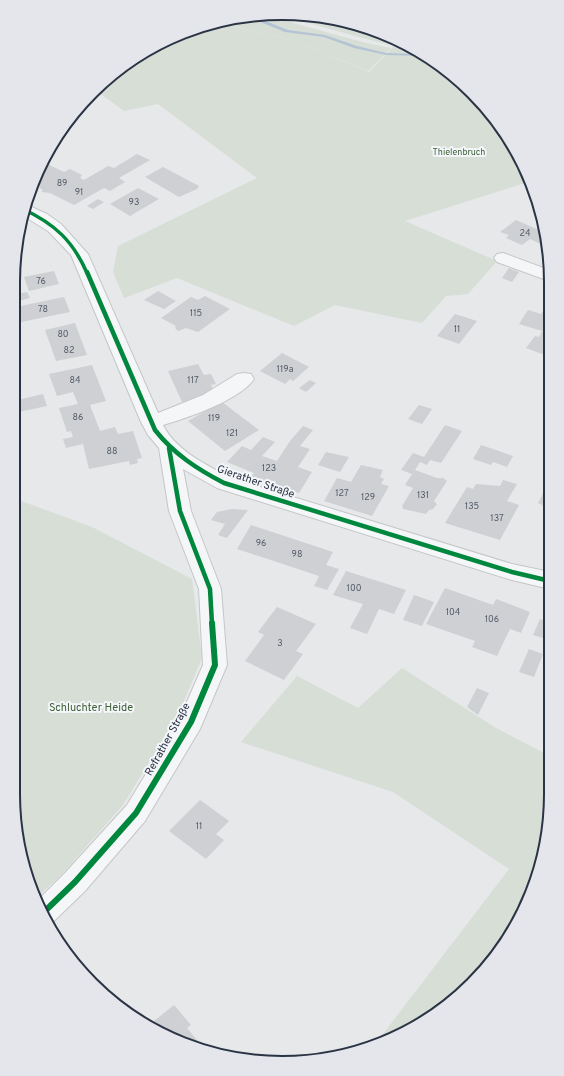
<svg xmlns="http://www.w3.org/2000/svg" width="564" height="1076" viewBox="0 0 564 1076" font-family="Overpass,sans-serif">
<rect width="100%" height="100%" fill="#e6e8ea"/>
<g fill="#d6ded6">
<path d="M 275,14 C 322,13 374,23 414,49 C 366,42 322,25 275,14 Z"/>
<polygon points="247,15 264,15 366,43 391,48 368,71 295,41 218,22"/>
<path d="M 216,22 L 295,41 L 369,72 L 393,47 L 417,51 L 459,80 L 496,118 L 531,181 L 405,221 L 497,261 L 468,294 L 446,296 L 422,323 L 335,305 L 294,326 L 177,278 L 124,298 L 113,272 L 118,246 L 257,178 L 158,104 L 124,111 L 98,92 L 91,94 C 124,59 169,33 216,22 Z"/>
<polygon points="13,498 92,527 192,579 202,658 178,715 123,805 62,874 36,898 27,881 13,794"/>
<polygon points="402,668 496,728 550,756 550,811 542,863 523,913 472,984 431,1018 384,1043 380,1038 509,869 393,792 241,742 297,676 358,708"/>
</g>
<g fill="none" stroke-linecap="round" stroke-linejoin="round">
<polygon fill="#b4c4d5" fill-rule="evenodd" points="247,15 251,15 288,30 325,35 357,46 386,53 420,54 424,56 386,55 354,48 324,37 285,32 245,16"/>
</g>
<g fill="#ced0d3">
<polygon points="137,154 150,160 119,178 125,182 110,191 104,188 74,205 50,193 42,192 42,189 39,188 40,187 33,184 39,169 47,164 64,172 70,169 82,175 80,178 84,180 108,166 114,168"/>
<polygon points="163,167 199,186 197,189 179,197 145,177"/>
<polygon points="138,188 159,199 130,216 110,204"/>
<polygon points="98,199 104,202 93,209 87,206"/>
<polygon points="516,220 541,231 544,228 549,250 545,248 547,247 530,239 522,245 506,238 509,235 500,232"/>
<polygon points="509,268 519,272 512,282 502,278"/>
<polygon points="54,271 59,284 29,291 24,277"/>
<polygon points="158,291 176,301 164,309 144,300"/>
<polygon points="27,292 30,298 14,302 14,295"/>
<polygon points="205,296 230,309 198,332 186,328 178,331 175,328 176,326 161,318 191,297 198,300"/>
<polygon points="64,297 70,312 21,322 16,307"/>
<polygon points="549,302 549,355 547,356 526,348 535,336 539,337 542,331 519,324 528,310 541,314"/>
<polygon points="455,314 477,321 459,344 437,336"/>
<polygon points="75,323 87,355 56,361 45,330"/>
<polygon points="282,353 309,367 293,381 290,379 285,384 260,371"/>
<polygon points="198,364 204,375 211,374 216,384 211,385 215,394 182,402 168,371"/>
<polygon points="92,365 106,401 90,405 100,431 115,427 118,434 133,431 142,458 137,459 138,463 130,465 129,461 89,469 83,444 66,448 63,439 73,437 71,431 67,432 59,408 78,404 73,392 57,396 49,374"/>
<polygon points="310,380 316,383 306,392 299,388"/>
<polygon points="43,394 47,406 14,413 13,401"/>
<polygon points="222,402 259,430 225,451 188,421"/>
<polygon points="419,405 432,409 422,424 408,419"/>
<polygon points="445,425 462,431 441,463 430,460 427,465 420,462 415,470 437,478 443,478 447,481 434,501 437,504 433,509 429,510 426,514 403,509 402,506 413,488 405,485 412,474 401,470 413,453 424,457"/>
<polygon points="303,426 313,430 300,446 310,449 298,467 312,472 299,493 250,478 254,473 227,462 242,446 251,450 263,437 275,442 262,456 277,461 290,441"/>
<polygon points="481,445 499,451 513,456 507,467 493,462 491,465 473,459"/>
<polygon points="326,452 349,457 340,472 318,465"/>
<polygon points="361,465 383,470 380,477 384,479 381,484 389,486 372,516 324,501 337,478 351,482"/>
<polygon points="503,480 517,484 507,501 519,505 500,540 445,523 467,487 473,489 476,484 500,486"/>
<polygon points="549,482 549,507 544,508 542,505 538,503"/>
<polygon points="232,509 248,510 227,538 218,535 225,524 211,520 217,512"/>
<polygon points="251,525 333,552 326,565 339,569 327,590 314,586 319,576 237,549"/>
<polygon points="346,571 406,590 394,614 379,609 367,634 350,628 363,604 333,595"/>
<polygon points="445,588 493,605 496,599 530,612 521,633 510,629 497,656 472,647 475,641 426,624"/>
<polygon points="414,595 434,602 422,626 403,620"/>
<polygon points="277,607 316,624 296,651 303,654 284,680 245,661 264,635 258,632"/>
<polygon points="540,619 550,623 543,638 533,635"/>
<polygon points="529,649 543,654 534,677 519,672"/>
<polygon points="477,688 489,693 478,715 467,707"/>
<polygon points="200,800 229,821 216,834 224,840 206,859 169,831"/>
<polygon points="174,1005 191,1025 187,1028 206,1051 149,1025"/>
</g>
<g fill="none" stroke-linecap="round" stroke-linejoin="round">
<g stroke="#c4c6c8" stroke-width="2">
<g id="minor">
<path d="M 25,204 L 47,214 L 61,224 L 88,254 L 158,413 L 203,395 L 237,374 L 244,373 L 251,374 L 254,379 C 240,400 187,418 163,425 C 176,451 207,465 231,478 L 512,564 L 550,572 L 550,589 L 512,580 L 217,488 L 183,469 L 191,511 L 221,589 L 227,665 L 200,729 L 145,821 L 85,891 L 54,921 L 50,922 L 38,900 L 65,873 L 127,805 L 180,718 L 203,665 L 199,589 L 169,511 L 159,448 L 148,435 L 141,422 L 71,255 L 48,231 L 22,215 Z"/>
<polygon points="503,253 549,270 549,281 497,262 494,258 497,254"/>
</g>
</g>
<use href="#minor" fill="#f5f6f7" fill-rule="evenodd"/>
<g stroke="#f4f6f9" stroke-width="5.5">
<path id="cycleway-far2" d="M 23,209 C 55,224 73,241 87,273"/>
</g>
<g stroke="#f4f6f9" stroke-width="7">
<g id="cycleway-far1">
<path d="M 87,272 L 155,430 C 174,454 197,469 224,483 L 512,572 L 550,581"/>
<polyline points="169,448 180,511 210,589 212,624"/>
</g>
</g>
<g stroke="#f4f6f9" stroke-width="8">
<polyline id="cycleway" points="44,912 75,882 136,813 191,722 215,665 212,623"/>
</g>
<use href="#cycleway-far2" stroke="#00873e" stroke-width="3.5"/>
<use href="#cycleway-far1" stroke="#00873e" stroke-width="4.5"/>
<use href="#cycleway" stroke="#00873e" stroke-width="6"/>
</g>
<g text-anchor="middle" stroke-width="4" stroke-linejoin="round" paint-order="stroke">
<g font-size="9" fill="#3f6138" stroke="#f4f6f9">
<text x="459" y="155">Thielenbruch</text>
</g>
<g font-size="9" fill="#545c69">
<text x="62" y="186">89</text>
<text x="79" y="195">91</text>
<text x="134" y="205">93</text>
<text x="525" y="236">24</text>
<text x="41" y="284">76</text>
<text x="43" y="312">78</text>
<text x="196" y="316">115</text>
<text x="457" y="332">11</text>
<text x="63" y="337">80</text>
<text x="69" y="353">82</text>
<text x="285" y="372">119a</text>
<text x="75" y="383">84</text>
<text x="193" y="383">117</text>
<text x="78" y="420">86</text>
<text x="214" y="421">119</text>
<text x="232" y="436">121</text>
<text x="112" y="454">88</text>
<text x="269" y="471">123</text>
<text x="342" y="496">127</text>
<text x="423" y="498">131</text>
<text x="368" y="500">129</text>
<text x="472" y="509">135</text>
<text x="497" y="521">137</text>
<text x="261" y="546">96</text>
<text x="297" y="557">98</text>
<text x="354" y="591">100</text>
<text x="453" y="615">104</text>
<text x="492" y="622">106</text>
<text x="280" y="646">3</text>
<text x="199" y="829">11</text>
</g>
<g font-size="11" fill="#2b3445" stroke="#f4f6f9">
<text transform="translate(256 481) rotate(19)" y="4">Gierather Straße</text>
<text transform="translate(167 739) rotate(-61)" y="4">Refrather Straße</text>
</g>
<g font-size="11" fill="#3f6138" stroke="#f4f6f9">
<text x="91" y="711">Schluchter Heide</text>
</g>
</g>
<path d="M0 0H564V1076H0ZM282 20H282A262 262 0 0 1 544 282V794A262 262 0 0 1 282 1056H282A262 262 0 0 1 20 794V282A262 262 0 0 1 282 20Z" fill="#e4e6eb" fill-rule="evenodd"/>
<path fill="none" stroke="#2b3445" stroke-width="2" d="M282 20H282A262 262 0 0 1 544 282V794A262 262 0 0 1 282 1056H282A262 262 0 0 1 20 794V282A262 262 0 0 1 282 20Z"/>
</svg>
